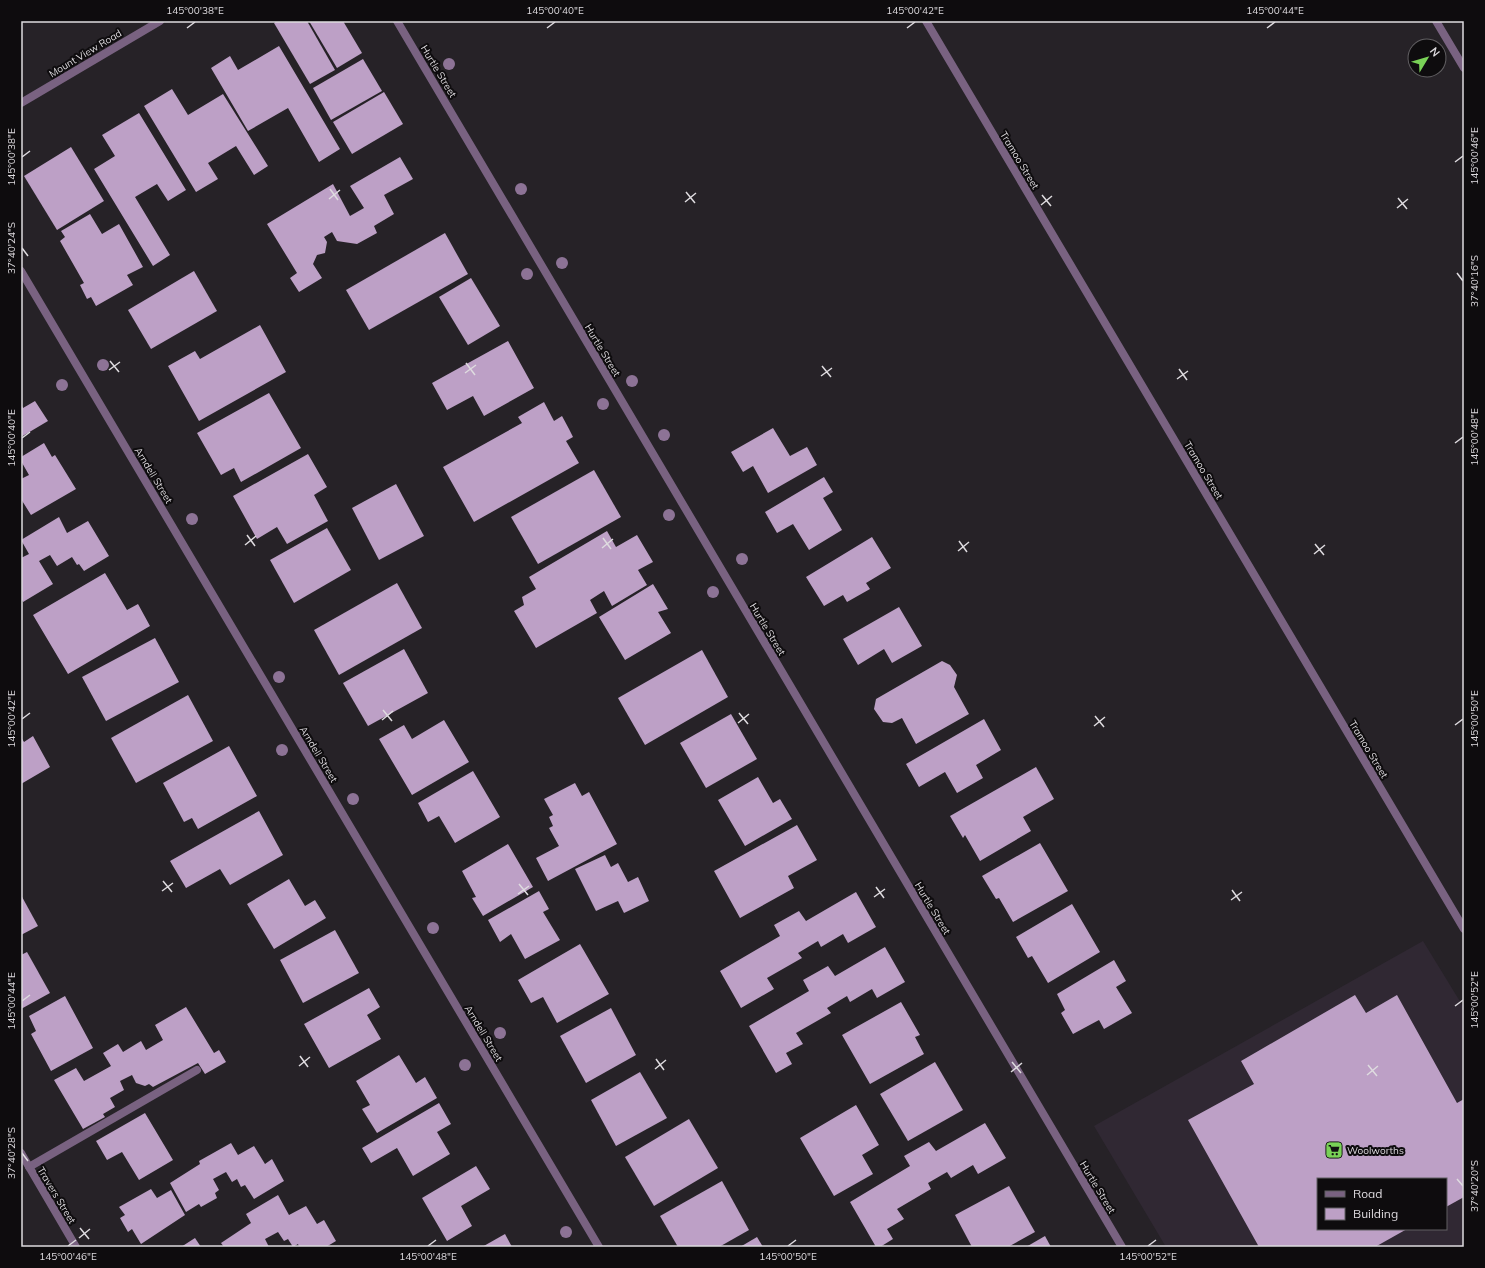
<svg xmlns="http://www.w3.org/2000/svg" width="1485" height="1268" viewBox="0 0 1485 1268" font-family="Mulish,sans-serif">
<rect width="100%" height="100%" fill="#262227"/>
<path fill="#302833" fill-rule="evenodd" d="M 1423,941 L 1464,1008 L 1464,1247 L 1166,1247 L 1094,1126 ZM 1318,1179 L 1446,1179 L 1446,1229 L 1318,1229 Z"/>
<g fill="#bda0c6">
<polygon points="277,21 307,21 335,70 310,84 274,23"/>
<polygon points="309,21 343,21 362,53 337,68"/>
<polygon points="279,46 340,149 319,162 288,108 248,131 211,68 230,56 238,70"/>
<polygon points="363,59 382,91 331,120 313,88"/>
<polygon points="172,89 188,115 223,94 268,166 254,175 236,146 208,163 218,179 196,192 144,106"/>
<polygon points="384,92 403,124 352,154 333,122"/>
<polygon points="139,113 186,190 168,201 157,184 135,197 170,255 153,266 94,169 115,156 102,135"/>
<polygon points="71,147 104,201 57,230 24,176"/>
<polygon points="400,157 413,179 384,195 394,214 374,226 377,233 357,244 337,241 332,232 324,237 327,242 325,253 317,255 313,264 322,278 299,292 290,278 297,273 267,224 333,184 350,216 364,208 350,186"/>
<polygon points="90,214 102,234 119,224 143,267 127,275 133,285 96,306 91,297 87,299 80,285 84,283 60,241 65,237 61,231"/>
<polygon points="445,233 468,274 369,330 346,290"/>
<polygon points="194,271 217,311 151,349 128,310"/>
<polygon points="471,278 500,326 468,345 439,297"/>
<polygon points="260,325 286,372 199,421 168,366 195,351 200,359"/>
<polygon points="508,341 534,388 484,416 473,396 447,410 432,383"/>
<polygon points="269,393 301,448 241,482 234,468 221,475 197,433"/>
<polygon points="35,401 48,421 21,437 21,404 23,408"/>
<polygon points="544,402 554,421 562,416 569,429 573,437 566,441 579,463 474,522 443,467 522,423 518,417"/>
<polygon points="773,428 790,456 807,447 817,465 768,493 753,466 743,472 731,452"/>
<polygon points="44,443 52,457 55,455 76,489 31,515 21,499 21,479 29,475 21,461 21,457"/>
<polygon points="308,454 327,487 314,495 328,521 287,544 277,527 257,539 233,496"/>
<polygon points="594,470 621,517 538,564 511,517"/>
<polygon points="824,477 833,492 823,498 842,530 809,550 793,524 777,533 765,512"/>
<polygon points="396,484 424,536 379,560 352,508"/>
<polygon points="59,517 67,533 88,521 109,556 84,571 79,564 77,565 72,557 57,566 50,555 39,561 53,584 23,602 21,598 21,558 29,554 21,540"/>
<polygon points="327,528 351,570 294,603 270,560"/>
<polygon points="607,531 616,547 637,535 653,562 638,570 647,585 612,606 604,591 590,600 597,613 536,648 514,611 524,605 522,597 536,589 529,577"/>
<polygon points="872,537 891,568 866,583 870,589 847,602 843,595 824,606 806,577"/>
<polygon points="105,573 127,610 138,604 150,626 68,674 33,615"/>
<polygon points="397,583 422,628 339,675 314,630"/>
<polygon points="653,584 668,609 658,612 671,633 625,660 599,617"/>
<polygon points="899,607 922,646 892,663 884,649 858,665 843,639"/>
<polygon points="155,638 179,682 106,721 82,677"/>
<polygon points="404,649 428,693 368,726 343,683"/>
<polygon points="702,650 728,697 645,745 618,698"/>
<polygon points="942,661 950,665 957,675 954,687 969,714 916,744 902,718 892,723 883,722 874,709 876,699"/>
<polygon points="188,695 213,741 136,783 111,738"/>
<polygon points="731,714 757,759 706,788 680,743"/>
<polygon points="984,719 1001,750 976,765 983,778 957,793 945,772 919,787 906,764"/>
<polygon points="444,720 469,762 412,795 379,739 404,725 412,739"/>
<polygon points="33,736 50,767 21,784 21,737 24,742"/>
<polygon points="229,746 257,796 198,829 192,818 184,822 163,783"/>
<polygon points="1036,767 1054,799 1023,817 1031,831 980,861 965,835 963,838 950,816"/>
<polygon points="473,771 500,817 455,843 439,816 428,822 418,803"/>
<polygon points="758,777 773,803 780,799 792,819 745,846 718,800"/>
<polygon points="575,783 582,796 589,792 617,844 548,881 536,858 559,846 549,828 553,826 549,817 553,815 544,799"/>
<polygon points="259,811 283,855 230,885 220,869 186,888 170,861"/>
<polygon points="797,825 817,860 788,876 794,888 740,918 714,871"/>
<polygon points="1040,843 1068,891 1013,922 999,898 996,899 982,876"/>
<polygon points="508,844 533,887 483,916 472,898 476,897 462,871"/>
<polygon points="605,855 611,867 618,863 628,882 638,877 649,901 624,913 618,901 596,911 575,869"/>
<polygon points="289,879 305,906 315,900 326,918 274,949 247,904"/>
<polygon points="539,891 549,909 543,912 560,940 525,959 511,934 500,942 488,920"/>
<polygon points="856,892 876,927 848,943 843,934 821,947 818,941 798,953 802,958 767,978 774,989 741,1008 720,971 780,936 774,925 799,911 806,921"/>
<polygon points="21,895 38,926 21,935"/>
<polygon points="1072,904 1100,952 1048,983 1032,956 1028,958 1016,937"/>
<polygon points="335,930 359,973 303,1003 280,960"/>
<polygon points="580,944 609,994 557,1023 543,997 531,1003 518,980"/>
<polygon points="885,947 905,982 877,998 872,989 850,1002 847,996 827,1008 831,1013 796,1033 803,1044 786,1053 792,1064 776,1073 749,1026 809,991 803,980 828,966 835,976"/>
<polygon points="27,952 50,993 21,1009 21,955"/>
<polygon points="1114,960 1126,981 1116,987 1132,1013 1104,1029 1099,1020 1073,1034 1061,1013 1065,1010 1057,994"/>
<polygon points="369,988 380,1007 367,1015 381,1039 329,1068 304,1024"/>
<polygon points="1355,995 1366,1013 1397,995 1457,1103 1464,1099 1464,1197 1446,1207 1446,1179 1318,1179 1318,1229 1407,1229 1375,1247 1259,1247 1188,1120 1254,1084 1241,1061"/>
<polygon points="65,996 93,1048 51,1071 31,1034 36,1031 29,1016"/>
<polygon points="901,1002 920,1035 915,1037 924,1054 870,1084 842,1035"/>
<polygon points="186,1007 214,1053 219,1050 226,1062 205,1074 198,1063 153,1087 149,1084 145,1086 136,1083 132,1075 120,1081 124,1090 110,1098 115,1107 103,1114 105,1117 83,1129 54,1080 76,1068 84,1081 111,1066 103,1053 118,1044 123,1052 141,1041 146,1050 163,1040 155,1025"/>
<polygon points="611,1008 636,1055 586,1083 560,1036"/>
<polygon points="399,1055 416,1083 425,1077 437,1098 377,1133 362,1109 370,1105 356,1081"/>
<polygon points="935,1062 963,1110 908,1141 880,1094"/>
<polygon points="640,1072 667,1118 616,1146 591,1100"/>
<polygon points="439,1103 451,1124 437,1132 450,1154 413,1176 397,1148 371,1163 362,1148"/>
<polygon points="856,1105 879,1145 862,1155 873,1174 834,1196 800,1138"/>
<polygon points="145,1113 173,1160 139,1180 122,1152 107,1160 96,1141"/>
<polygon points="689,1119 718,1168 654,1206 625,1157"/>
<polygon points="985,1123 1006,1158 978,1174 973,1165 951,1178 947,1172 928,1183 931,1189 897,1209 904,1219 887,1229 893,1239 880,1247 876,1247 850,1202 910,1166 904,1156 929,1142 936,1151"/>
<polygon points="231,1143 238,1155 254,1146 265,1164 272,1159 284,1181 254,1199 245,1185 241,1187 237,1179 232,1182 226,1172 213,1179 219,1190 215,1193 217,1198 201,1207 199,1204 186,1212 170,1183 200,1164 199,1161"/>
<polygon points="476,1166 490,1189 461,1206 472,1226 447,1241 422,1198"/>
<polygon points="722,1181 749,1230 719,1247 678,1247 660,1216"/>
<polygon points="1009,1186 1035,1232 1008,1247 972,1247 955,1215"/>
<polygon points="151,1189 157,1198 171,1190 185,1215 141,1244 132,1229 128,1232 120,1218 125,1215 119,1207"/>
<polygon points="278,1195 289,1215 306,1206 317,1224 324,1220 336,1241 326,1247 299,1247 298,1244 293,1247 288,1239 284,1241 278,1232 265,1239 269,1247 224,1247 221,1243 251,1223 246,1214"/>
<polygon points="505,1234 512,1247 482,1247"/>
<polygon points="1045,1236 1051,1247 1026,1247"/>
<polygon points="757,1237 763,1247 740,1247"/>
<polygon points="195,1238 201,1247 181,1247"/>
</g>
<g fill="none" stroke-linecap="round" stroke-linejoin="round">
<polyline stroke="#796281" stroke-width="8" points="29,1167 197,1070"/>
<g stroke="#796281" stroke-width="8">
<polyline points="397,21 1122,1247"/>
<polyline points="926,21 1464,929"/>
<polyline points="1436,21 1464,68"/>
<polyline points="21,271 599,1247"/>
<polyline points="21,1153 76,1247"/>
</g>
<polyline stroke="#796281" stroke-width="8" points="21,103 160,21"/>
</g>
<g fill="#8d7396">
<circle cx="449" cy="64" r="6"/>
<circle cx="521" cy="189" r="6"/>
<circle cx="562" cy="263" r="6"/>
<circle cx="527" cy="274" r="6"/>
<circle cx="103" cy="365" r="6"/>
<circle cx="632" cy="381" r="6"/>
<circle cx="62" cy="385" r="6"/>
<circle cx="603" cy="404" r="6"/>
<circle cx="664" cy="435" r="6"/>
<circle cx="669" cy="515" r="6"/>
<circle cx="192" cy="519" r="6"/>
<circle cx="742" cy="559" r="6"/>
<circle cx="713" cy="592" r="6"/>
<circle cx="279" cy="677" r="6"/>
<circle cx="282" cy="750" r="6"/>
<circle cx="353" cy="799" r="6"/>
<circle cx="433" cy="928" r="6"/>
<circle cx="500" cy="1033" r="6"/>
<circle cx="465" cy="1065" r="6"/>
<circle cx="566" cy="1232" r="6"/>
</g>
<path fill="none" stroke="#dedbdf" stroke-width="1.5" d="M 187,28 L 195,22M 547,28 L 555,22M 907,28 L 915,22M 1267,28 L 1275,22M 22,157 L 30,151M 1455,162 L 1463,156M 330,189 L 338,200M 686,192 L 695,203M 1042,195 L 1051,206M 1398,198 L 1407,209M 329,199 L 340,190M 685,202 L 696,193M 1041,205 L 1052,196M 1397,208 L 1408,199M 22,248 L 28,256M 1457,273 L 1463,281M 110,361 L 119,372M 466,363 L 475,375M 822,366 L 831,377M 1179,369 L 1187,380M 109,370 L 120,362M 465,373 L 476,365M 821,376 L 832,368M 1177,379 L 1188,371M 22,438 L 30,432M 1455,443 L 1463,437M 247,535 L 255,546M 603,538 L 611,549M 959,541 L 967,552M 1315,544 L 1324,555M 245,545 L 256,536M 602,548 L 613,539M 958,551 L 969,542M 1314,554 L 1325,545M 383,710 L 392,721M 739,713 L 748,724M 1095,716 L 1104,727M 22,719 L 30,713M 382,720 L 393,711M 738,723 L 749,714M 1455,725 L 1463,719M 1094,726 L 1105,717M 163,881 L 172,892M 519,884 L 528,895M 876,887 L 884,898M 1232,890 L 1240,901M 162,891 L 173,883M 518,894 L 529,886M 874,897 L 885,889M 1231,900 L 1242,892M 22,1001 L 30,995M 1455,1006 L 1463,1000M 300,1056 L 308,1067M 656,1059 L 664,1070M 1012,1062 L 1021,1073M 1368,1065 L 1377,1076M 299,1066 L 310,1057M 655,1069 L 666,1060M 1011,1072 L 1022,1063M 1367,1075 L 1378,1066M 22,1153 L 28,1161M 1457,1179 L 1463,1186M 80,1228 L 89,1239M 79,1238 L 90,1229M 68,1246 L 76,1240M 428,1246 L 436,1240M 788,1246 L 796,1240M 1148,1246 L 1156,1240"/>
<defs>
<g id="supermarket-square" transform="scale(0.9)"><rect x="-9" y="-9" width="18" height="18" rx="4" fill="#79d157" stroke="#0e0c0e"/><path d="M-6-5.5h2.5l.6 2H6L4.5 2H-2.5L-4.4-4H-6ZM-1.5 3.2a1.3 1.3 0 1 0 .1 0ZM3 3.2a1.3 1.3 0 1 0 .1 0Z" fill="#111"/></g>
</defs>
<g fill-rule="evenodd">
<use href="#supermarket-square" x="1334" y="1150"/>
</g>
<g text-anchor="middle" stroke-width="4" stroke-linejoin="round" paint-order="stroke">
<g font-size="10" fill="#dedbdf" stroke="#0e0c0e">
<text transform="translate(85 53) rotate(-31)" y="4">Mount View Road</text>
<text transform="translate(439 71) rotate(59)" y="4">Hurtle Street</text>
<text transform="translate(1020 160) rotate(59)" y="4">Tramoo Street</text>
<text transform="translate(603 350) rotate(59)" y="4">Hurtle Street</text>
<text transform="translate(1204 470) rotate(59)" y="4">Tramoo Street</text>
<text transform="translate(154 475) rotate(59)" y="4">Arndell Street</text>
<text transform="translate(768 629) rotate(59)" y="4">Hurtle Street</text>
<text transform="translate(1369 749) rotate(59)" y="4">Tramoo Street</text>
<text transform="translate(319 754) rotate(59)" y="4">Arndell Street</text>
<text transform="translate(933 908) rotate(59)" y="4">Hurtle Street</text>
<text transform="translate(484 1033) rotate(59)" y="4">Arndell Street</text>
<text transform="translate(1098 1187) rotate(59)" y="4">Hurtle Street</text>
<text transform="translate(57 1195) rotate(59)" y="4">Travers Street</text>
</g>
<g font-size="10" fill="#dedbdf" stroke="#0e0c0e" text-anchor="start">
<text x="1347" y="1154">Woolworths</text>
</g>
</g>
<rect width="1485" height="1268" fill="none" stroke="#0e0c0e" stroke-width="44"/>
<rect x="1317" y="1178" width="130" height="52" fill="#0e0c0e" stroke="#615f62"/>
<rect x="1325" y="1191" width="20" height="6" fill="#796281" stroke="#615f62"/>
<text x="1353" y="1198" font-size="12" fill="#dedbdf">Road</text>
<rect x="1325" y="1208" width="20" height="12" fill="#bda0c6" stroke="#615f62"/>
<text x="1353" y="1218" font-size="12" fill="#dedbdf">Building</text>
<g transform="translate(1427 58) rotate(52)"><circle r="19" fill="#0e0c0e" stroke="#615f62"/>
<path d="M0-3L7 15L0 10L-7 15Z" fill="#79d157"/>
<text y="-6" font-size="11" font-weight="bold" text-anchor="middle" fill="#dedbdf">N</text>
</g>
<rect x="22" y="22" width="1441" height="1224" fill="none" stroke="#dedbdf" stroke-width="1.5"/>
<g font-size="10" text-anchor="middle" fill="#dedbdf">
<text x="195" y="14">145°00'38"E</text>
<text x="555" y="14">145°00'40"E</text>
<text x="915" y="14">145°00'42"E</text>
<text x="1275" y="14">145°00'44"E</text>
<text transform="translate(1474 156) rotate(-90)" y="4">145°00'46"E</text>
<text transform="translate(11 157) rotate(-90)" y="4">145°00'38"E</text>
<text transform="translate(11 248) rotate(-90)" y="4">37°40'24"S</text>
<text transform="translate(1474 281) rotate(-90)" y="4">37°40'16"S</text>
<text transform="translate(1474 437) rotate(-90)" y="4">145°00'48"E</text>
<text transform="translate(11 438) rotate(-90)" y="4">145°00'40"E</text>
<text transform="translate(1474 719) rotate(-90)" y="4">145°00'50"E</text>
<text transform="translate(11 719) rotate(-90)" y="4">145°00'42"E</text>
<text transform="translate(1474 1000) rotate(-90)" y="4">145°00'52"E</text>
<text transform="translate(11 1001) rotate(-90)" y="4">145°00'44"E</text>
<text transform="translate(11 1153) rotate(-90)" y="4">37°40'28"S</text>
<text transform="translate(1474 1186) rotate(-90)" y="4">37°40'20"S</text>
<text x="68" y="1260">145°00'46"E</text>
<text x="428" y="1260">145°00'48"E</text>
<text x="788" y="1260">145°00'50"E</text>
<text x="1148" y="1260">145°00'52"E</text>
</g>
</svg>
